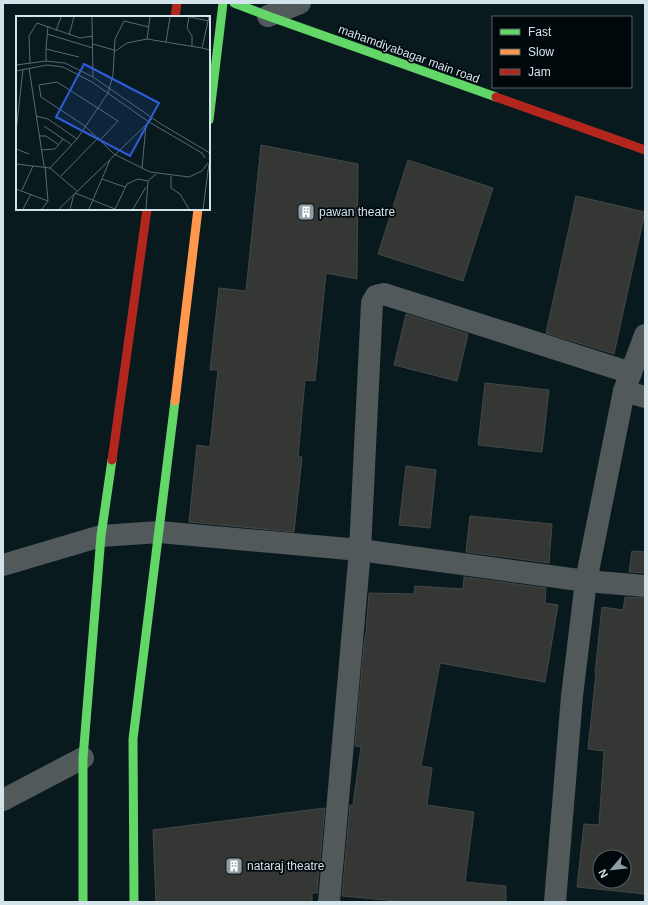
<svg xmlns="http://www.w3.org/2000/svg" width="648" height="905" viewBox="0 0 648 905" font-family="Arial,sans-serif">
<rect width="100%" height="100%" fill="#091a1f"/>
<g fill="#353735" stroke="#444747" fill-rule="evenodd">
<polygon points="261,145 358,164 357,279 326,273 315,381 305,380 298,457 302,457 294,532 189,522 197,445 210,447 218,370 210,370 219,288 246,291"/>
<polygon points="408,160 493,188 463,281 378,254"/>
<polygon points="576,196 645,212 614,354 546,333"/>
<polygon points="406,314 468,334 457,381 394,365"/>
<polygon points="485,383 549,390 542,452 478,445"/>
<polygon points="406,466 436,470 430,528 399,525"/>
<polygon points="470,516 552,524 549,563 466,552"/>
<polygon points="632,551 645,552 645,573 629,572"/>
<polygon points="464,577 546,588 545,603 558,605 545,682 440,663 421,766 432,768 427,805 474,812 465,882 506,886 506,902 407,902 342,896 350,805 353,805 361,747 355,746 364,644 366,632 369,593 414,594 415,586 463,589"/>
<path d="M 625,597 L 645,598 L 645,894 L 577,887 L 584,824 L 599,825 L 604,751 L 588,749 L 596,673 L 595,673 L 602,607 L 623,610 ZM 600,857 L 624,857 L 624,881 L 600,881 Z"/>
<polygon points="325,808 317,893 312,893 312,902 156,902 153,830"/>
</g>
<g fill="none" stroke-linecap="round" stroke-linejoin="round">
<g stroke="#52595a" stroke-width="22">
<polyline points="268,16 300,3"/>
<polyline points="624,391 645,397"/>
<polyline points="3,565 101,536 159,532 360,550 586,581 645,586"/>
<polyline points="3,800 83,758"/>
<polyline points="329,902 360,550 372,303 376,296 384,294 631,373"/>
<polyline points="555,902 572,696 586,581 624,391 645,335"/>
</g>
<g stroke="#63d668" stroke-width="9">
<polyline points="234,3 268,16 496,97"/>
<polyline points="209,120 223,3"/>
<polyline points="83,902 83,758 101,536 112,460"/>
<polyline points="134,902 133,739 175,401"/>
</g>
<polyline stroke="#ff974d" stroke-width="9" points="175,401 198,209"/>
<g stroke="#b3261e" stroke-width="9">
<polyline points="175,17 177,3"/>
<polyline points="496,97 645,150"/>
<polyline points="112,460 147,209"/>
</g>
</g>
<defs>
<g id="building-square" transform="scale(0.9)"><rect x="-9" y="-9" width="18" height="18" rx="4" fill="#8c9da3" stroke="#00080b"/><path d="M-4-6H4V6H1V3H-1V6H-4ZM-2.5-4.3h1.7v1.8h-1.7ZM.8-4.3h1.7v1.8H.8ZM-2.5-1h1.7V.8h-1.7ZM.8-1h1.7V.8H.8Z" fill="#fff"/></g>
</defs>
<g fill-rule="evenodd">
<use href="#building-square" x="306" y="212"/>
<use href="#building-square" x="234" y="866"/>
</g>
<g text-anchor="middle" stroke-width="3.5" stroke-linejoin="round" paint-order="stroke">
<g font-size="12" fill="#d2e4ea" stroke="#00080b">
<text transform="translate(409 54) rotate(20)" y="4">mahamdiyabagar main road</text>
</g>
<g font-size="12" fill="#d2e4ea" stroke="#00080b" text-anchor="start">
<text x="319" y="216">pawan theatre</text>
<text x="247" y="870">nataraj theatre</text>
</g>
</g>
<g transform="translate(16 16)">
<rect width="194" height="194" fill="#091a1f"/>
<path fill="none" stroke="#596b70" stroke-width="1" d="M 76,1 L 77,61M 134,1 L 131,23 L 186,32M 173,1 L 171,12 L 176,20 L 176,31M 174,1 L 192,5M 193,1 L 186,32 L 194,34M 40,15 L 45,1M 31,18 L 77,32M 53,19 L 58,1M 150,26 L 154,1M 77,28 L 98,34M 30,33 L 32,10M 98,36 L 111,27 L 131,23M 30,45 L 30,33 L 63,41M 14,47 L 13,20 L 21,7 L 64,22 L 77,20M 0,49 L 30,45 L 49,47 L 77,61 L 145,108 L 194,137M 13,52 L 28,150M 0,55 L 31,49 L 47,51 L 76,66 L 133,106 L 186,137 L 189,142M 20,100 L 32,103 L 61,123M 28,110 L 56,129M 0,116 L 7,53M 23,120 L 30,120 L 43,129M 85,123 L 102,105 L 41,66 L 23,69 L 25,81 L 69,110 L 98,138 L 134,156 L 173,161 L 186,155 L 192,147M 0,133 L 13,138M 25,134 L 39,133 L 47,123M 0,148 L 34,152 L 61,175M 34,152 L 61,123 L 92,77 L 97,59 L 99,23 L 108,5 L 133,11M 126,152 L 130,109M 45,160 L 83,121M 155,160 L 155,172 L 164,178 L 173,193M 86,163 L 109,171M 0,173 L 32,185M 6,174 L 17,150M 59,177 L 99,193 L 111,168 L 122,163 L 132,165 L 140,158M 7,193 L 15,178M 26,193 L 32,185 L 29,150M 43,193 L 136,103M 54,193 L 58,178M 73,193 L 94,144M 117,193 L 130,171M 130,193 L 132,165M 187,193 L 193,148"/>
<path fill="#2f5dda" fill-opacity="0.15" stroke="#2f5dda" stroke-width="2" d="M 68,48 L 143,87 L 114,140 L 40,101 Z"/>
<rect width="194" height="194" fill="none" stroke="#d2e4ea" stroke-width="2"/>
</g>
<rect width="648" height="905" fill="none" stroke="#d2e4ea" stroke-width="8"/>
<rect x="492" y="16" width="140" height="72" fill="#00080b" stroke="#546064"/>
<rect x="500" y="29" width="20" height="6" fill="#63d668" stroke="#546064"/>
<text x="528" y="36" font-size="12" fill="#d2e4ea">Fast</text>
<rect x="500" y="49" width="20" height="6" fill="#ff974d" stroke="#546064"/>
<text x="528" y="56" font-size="12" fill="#d2e4ea">Slow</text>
<rect x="500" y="69" width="20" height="6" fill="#b3261e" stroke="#546064"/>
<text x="528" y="76" font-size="12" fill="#d2e4ea">Jam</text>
<g transform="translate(612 869) rotate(242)"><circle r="19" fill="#00080b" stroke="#546064"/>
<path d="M0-3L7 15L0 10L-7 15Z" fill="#8c9da3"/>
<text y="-6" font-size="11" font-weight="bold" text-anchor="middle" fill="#d2e4ea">N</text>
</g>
</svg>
